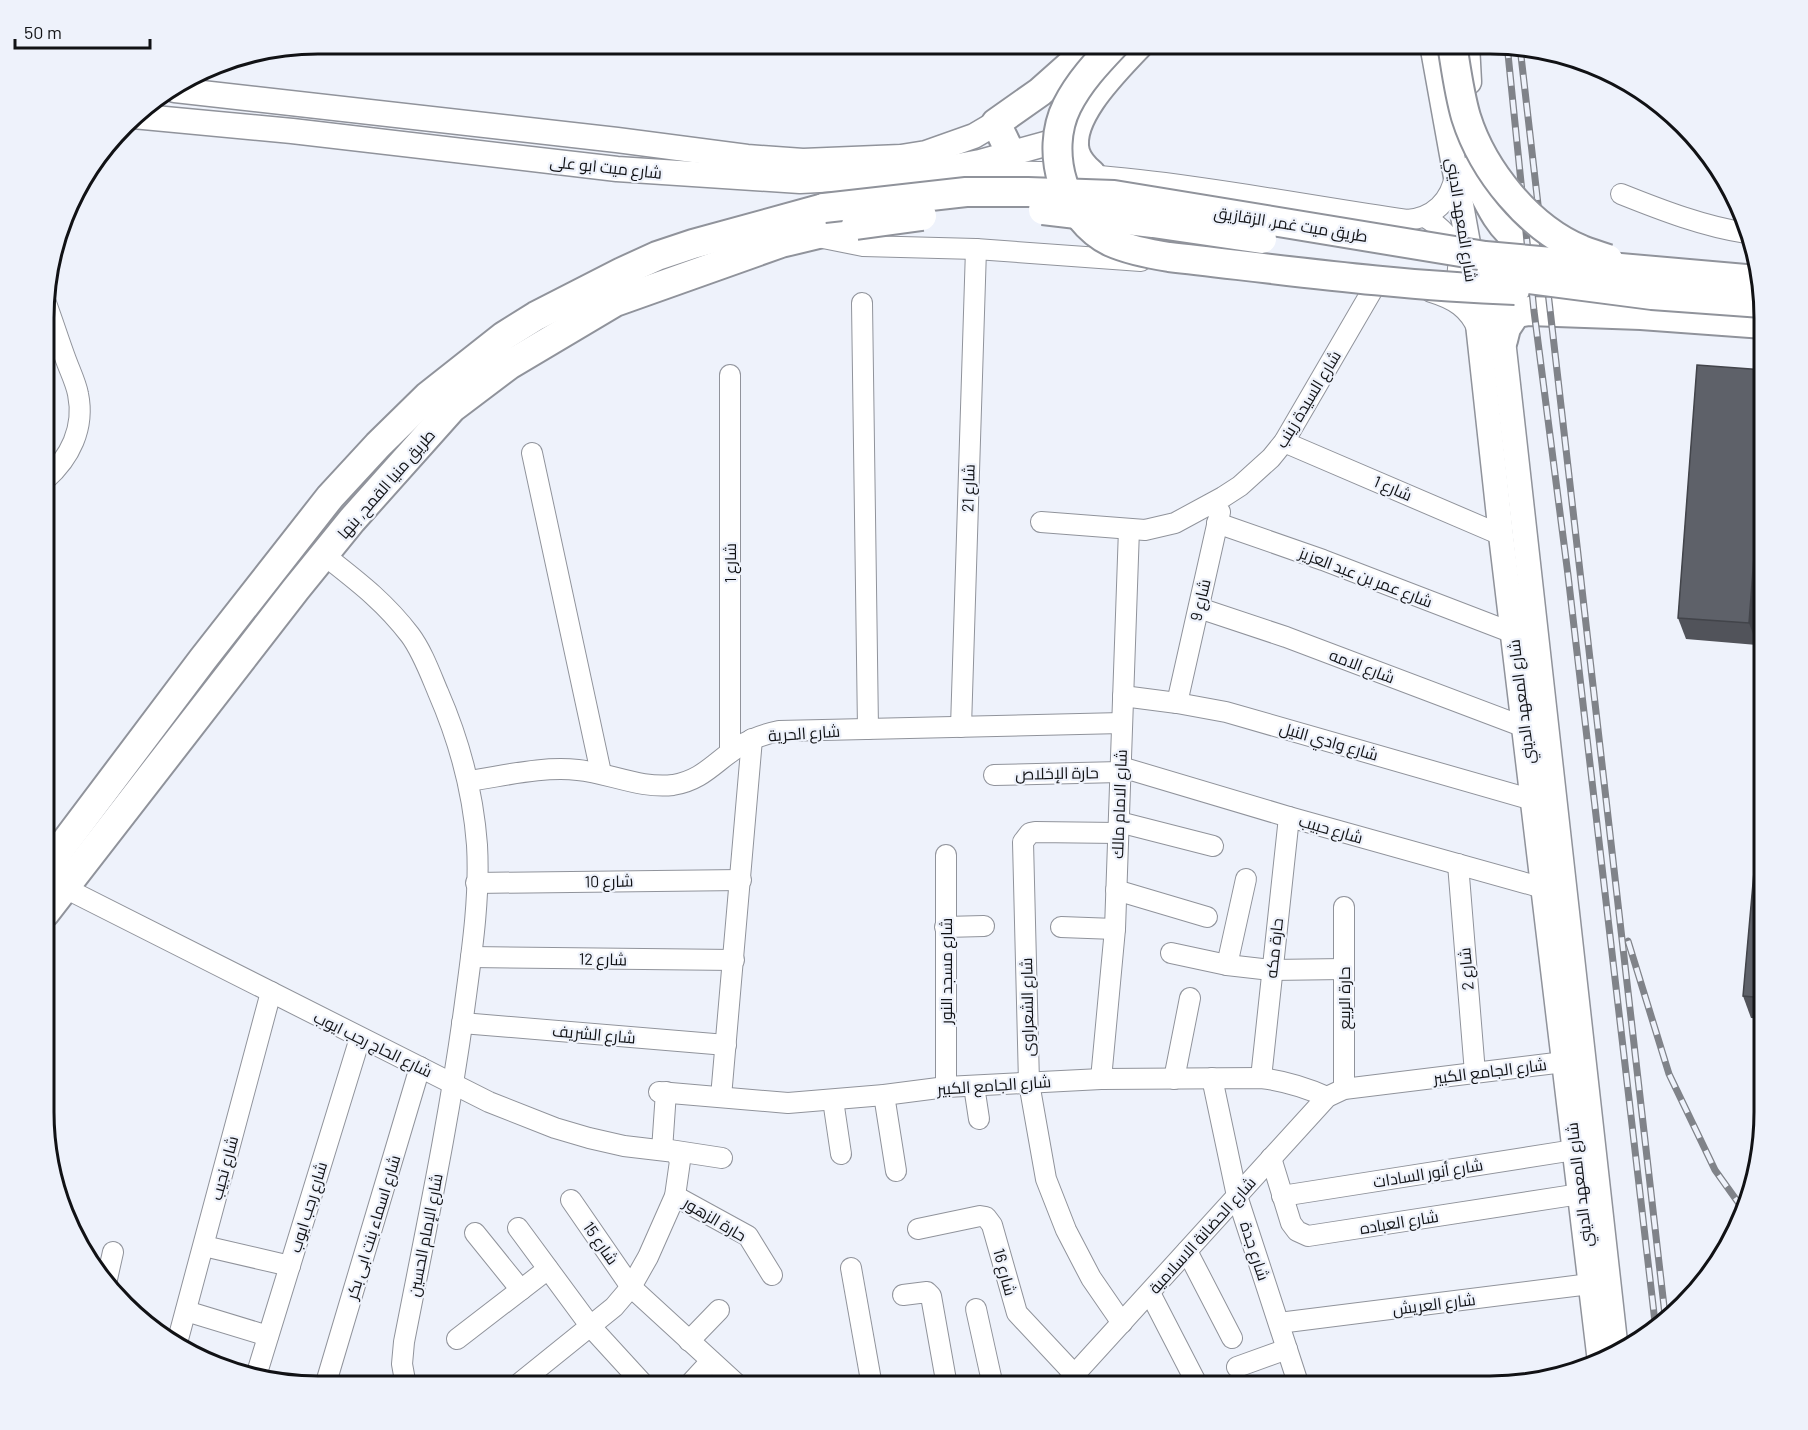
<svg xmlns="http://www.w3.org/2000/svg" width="1808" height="1430" viewBox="0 0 1808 1430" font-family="Barlow,Cairo,sans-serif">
<rect width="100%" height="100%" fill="#eef2fb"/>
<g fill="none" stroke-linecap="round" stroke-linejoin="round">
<g stroke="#90939b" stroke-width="22">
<g id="minor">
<path d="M 961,177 C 1020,167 1079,173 1139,180 C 1229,190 1317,207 1407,220 C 1433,218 1451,201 1455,175"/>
<path d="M 1621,194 C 1661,210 1705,227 1747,233"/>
<path d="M 1425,217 C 1456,236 1469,263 1448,297"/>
<polyline points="818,237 863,246 976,249 1141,261"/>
<path d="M 1431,292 C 1454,299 1469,308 1478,330"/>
<polyline points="862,303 868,729"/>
<polyline points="730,375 730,752"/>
<polyline points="1284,442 1501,535"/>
<polyline points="532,453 601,773"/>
<path d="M 45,480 C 70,458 85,428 78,394 C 76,383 70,371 66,360 C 59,341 53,322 46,303"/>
<polyline points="1041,522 1145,530 1175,523 1223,497 1240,486 1271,458 1284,442 1380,277"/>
<polyline points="1217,523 1323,560 1513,633"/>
<path d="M 324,555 C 357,581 384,601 410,635 C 422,651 430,673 438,692 C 459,740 473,792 477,845 C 480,897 472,951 465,1003 C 450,1116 426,1229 404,1342 L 402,1364 L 406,1386"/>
<polyline points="1199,608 1286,637 1524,727"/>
<polyline points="1123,696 1177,703 1226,712 1533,800"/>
<polyline points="1177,703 1220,512"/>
<polyline points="961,727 976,249"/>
<polyline points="1121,767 1289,817 1543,888"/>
<polyline points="994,775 1120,772"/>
<path d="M 468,781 C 504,776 542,766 578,770 C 609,773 641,789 673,785 C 704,780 716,760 740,746 C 752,738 765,734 779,731 L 1122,723"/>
<polyline points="1119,822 1213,846"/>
<polyline points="1118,833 1035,832 1030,833 1023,842 1029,1083 1046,1179 1066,1230 1091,1278 1122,1323"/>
<polyline points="946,855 946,1087"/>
<polyline points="1458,864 1475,1073"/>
<polyline points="55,883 489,1102 555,1128 589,1138 624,1146 675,1152 680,1161 675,1196 648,1257 631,1287 614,1307 516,1386"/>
<polyline points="476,883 741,880"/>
<polyline points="1116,890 1207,917"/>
<polyline points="945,927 984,926"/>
<polyline points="1061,927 1115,929"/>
<polyline points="1171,953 1227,965 1271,970 1344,969"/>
<polyline points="471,957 734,960"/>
<polyline points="1227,965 1246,879"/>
<polyline points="462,1023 726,1045"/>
<polyline points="1212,1078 1237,1196 1299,1386"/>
<polyline points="1261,1078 1289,817"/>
<polyline points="1101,1079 1115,929 1129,529"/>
<polyline points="1174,1079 1190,998"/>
<polyline points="974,1086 979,1119"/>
<polyline points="1344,1089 1344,907"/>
<path d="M 659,1092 L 788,1103 L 884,1095 L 946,1087 L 1101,1079 L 1261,1078 C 1285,1081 1305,1087 1327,1097"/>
<polyline points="884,1095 896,1171"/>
<polyline points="721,1097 752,739"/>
<polyline points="833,1100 841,1154"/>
<polyline points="662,1150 666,1092"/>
<polyline points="670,1150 722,1158"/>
<polyline points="1271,1158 1291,1223 1297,1231 1308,1236 1580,1194"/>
<polyline points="675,1196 748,1236 772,1275"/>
<polyline points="1282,1196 1574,1150"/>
<polyline points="571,1200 631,1287 739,1386"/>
<polyline points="518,1228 591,1327 645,1386"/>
<polyline points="918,1229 980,1216 986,1217 992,1225 1017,1313 1075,1375"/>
<polyline points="475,1233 521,1290"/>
<polyline points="204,1246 290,1266"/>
<polyline points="1187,1251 1232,1338"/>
<polyline points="851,1268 872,1386"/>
<polyline points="107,1279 113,1252"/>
<polyline points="1150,1293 1198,1386"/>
<polyline points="903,1295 927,1292 931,1296 947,1386"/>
<polyline points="976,1309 993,1386"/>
<polyline points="186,1311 268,1336"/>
<polyline points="1279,1323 1590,1284"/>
<polyline points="457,1339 548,1269"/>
<polyline points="689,1341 719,1310"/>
<polyline points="177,1343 271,992"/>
<polyline points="1237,1367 1287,1349"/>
<polyline points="256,1376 360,1038"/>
<polyline points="325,1386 420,1067"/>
<polyline points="688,1386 711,1361"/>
<polyline points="1064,1386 1327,1097 1344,1089 1564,1062"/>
</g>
</g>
<g stroke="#90939b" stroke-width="27">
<g id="major">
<polyline points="1432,44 1471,260 1501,535 1600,1362"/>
<polyline points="1467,44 1469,82"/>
<polyline points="175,90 617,140 747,157 803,161 901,157 926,153 974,136 996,123"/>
<polyline points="133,116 292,131 617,169 800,181 877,177 948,168 980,162 1074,136"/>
<polyline points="1491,271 1503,340 1616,1351"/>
</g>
</g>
<g stroke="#90939b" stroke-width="32">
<g id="highway">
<polyline points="1011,154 996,123 1040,92 1094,44"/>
<path d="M 1472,170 C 1483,190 1498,229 1519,239 C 1536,247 1561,246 1579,249"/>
<path d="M 1091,174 C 1084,168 1078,162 1075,152 C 1066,116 1117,68 1139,44"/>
<polyline points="1503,340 1506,328 1516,313 1529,311 1641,315 1764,324"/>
<polyline points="45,869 203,659 330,497 378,445 428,396 504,336 536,316 622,272 657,256 693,244 824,208"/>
<polyline points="45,913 296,589 352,520 452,408 509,365 615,302 781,243 856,225"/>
</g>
</g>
<use href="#minor" stroke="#fff" stroke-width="20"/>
<use href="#major" stroke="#fff" stroke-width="24"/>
<use href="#highway" stroke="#fff" stroke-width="28"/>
<g stroke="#808389" stroke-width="7">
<g id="rail">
<polyline points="1507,44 1534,311 1568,575 1655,1322"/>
<polyline points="1520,47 1665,1315"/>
<polyline points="1628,941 1669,1074 1715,1170 1745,1212"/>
</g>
</g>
<use href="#rail" stroke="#eef2fb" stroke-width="4.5" stroke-dasharray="14" stroke-linecap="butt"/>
<g stroke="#90939b" stroke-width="32" stroke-linecap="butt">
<g id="highway-bridge">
<path d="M 1115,44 C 1097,63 1079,82 1067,106 C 1044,152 1064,219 1111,242 C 1129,250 1150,254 1169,257 C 1284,270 1399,286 1515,290"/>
<path d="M 1452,44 C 1456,68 1459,93 1466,117 C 1483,171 1529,228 1582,250 C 1590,253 1599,256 1608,259"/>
<polyline points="824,208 966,192 1028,192 1114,195 1485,256 1757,280"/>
<polyline points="1043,210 1153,223 1262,239"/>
<polyline points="856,225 922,216"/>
<polyline points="1491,274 1652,295 1762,303"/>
</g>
</g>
<use href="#highway-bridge" stroke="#fff" stroke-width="28"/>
</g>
<g fill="#51535a">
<polygon points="1697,365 1757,645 1686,639 1678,618"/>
<polygon points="1764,759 1764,1019 1751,1018 1743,996"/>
</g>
<polygon fill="#42444a" points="1764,423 1764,550 1757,645 1749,623"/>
<g fill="#5e6169" stroke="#42444a" stroke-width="1.5">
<polygon points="1697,365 1764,370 1764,423 1749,623 1678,618"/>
<polygon points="1764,759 1764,998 1743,996"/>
</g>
<g text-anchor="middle" stroke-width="4.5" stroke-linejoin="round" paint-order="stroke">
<g font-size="16" fill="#111215" stroke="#eef2fb">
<text transform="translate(606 167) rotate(6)" y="6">شارع ميت ابو على</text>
<text transform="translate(1462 220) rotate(81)" y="6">شارع المعهد الديني</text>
<text transform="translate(1291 224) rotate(9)" y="6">طريق ميت غمر, الزقازيق</text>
<text transform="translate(1308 399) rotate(-59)" y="6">شارع السيدة زينب</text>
<text transform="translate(386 484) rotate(-49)" y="6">طريق منيا القمح, بنها</text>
<text transform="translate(968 488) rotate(-88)" y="6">شارع 21</text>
<text transform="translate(1393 488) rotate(23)" y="6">شارع 1</text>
<text transform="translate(730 563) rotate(-90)" y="6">شارع 1</text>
<text transform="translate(1366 577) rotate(21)" y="6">شارع عمر بن عبد العزيز</text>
<text transform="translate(1200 600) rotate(-77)" y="6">شارع 9</text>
<text transform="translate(1362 666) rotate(21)" y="6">شارع الامه</text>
<text transform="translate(1521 702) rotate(-97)" y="6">شارع المعهد الديني</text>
<text transform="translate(804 733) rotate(-4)" y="6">شارع الحرية</text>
<text transform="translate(1329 741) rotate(16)" y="6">شارع وادي النيل</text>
<text transform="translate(1057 773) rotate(-1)" y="6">حارة الإخلاص</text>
<text transform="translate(1119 804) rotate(-88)" y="6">شارع الامام مالك</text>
<text transform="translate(1331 829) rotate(16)" y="6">شارع حبيب</text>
<text transform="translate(609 881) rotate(-1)" y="6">شارع 10</text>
<text transform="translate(1274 948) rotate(-84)" y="6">حارة مكه</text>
<text transform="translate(603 959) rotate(1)" y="6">شارع 12</text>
<text transform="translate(1466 969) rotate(-95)" y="6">شارع 2</text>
<text transform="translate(946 971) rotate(-90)" y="6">شارع مسجد النور</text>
<text transform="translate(1344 998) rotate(-90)" y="6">حارة الربيع</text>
<text transform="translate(1027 1007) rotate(-91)" y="6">شارع الشعراوى</text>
<text transform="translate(594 1034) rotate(5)" y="6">شارع الشريف</text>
<text transform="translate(373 1044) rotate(26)" y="6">شارع الحاج رجب ايوب</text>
<text transform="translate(1490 1071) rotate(-7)" y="6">شارع الجامع الكبير</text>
<text transform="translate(994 1085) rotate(-4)" y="6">شارع الجامع الكبير</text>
<text transform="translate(224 1168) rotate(-75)" y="6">شارع نجيب</text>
<text transform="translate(1428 1173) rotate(-9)" y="6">شارع أنور السادات</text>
<text transform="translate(1579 1185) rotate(-97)" y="6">شارع المعهد الديني</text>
<text transform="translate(308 1207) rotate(-73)" y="6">شارع رجب ايوب</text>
<text transform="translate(715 1219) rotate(31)" y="6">حارة الزهور</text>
<text transform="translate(1399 1222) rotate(-9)" y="6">شارع العباده</text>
<text transform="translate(373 1227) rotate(-73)" y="6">شارع اسماء بنت ابى بكر</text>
<text transform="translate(425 1235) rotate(-79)" y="6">شارع الإمام الحسين</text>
<text transform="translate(1202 1235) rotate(-48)" y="6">شارع الحضانة الاسلامية</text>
<text transform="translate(601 1243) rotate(55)" y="6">شارع 15</text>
<text transform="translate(1255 1251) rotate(72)" y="6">شارع جدة</text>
<text transform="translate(1005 1272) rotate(75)" y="6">شارع 16</text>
<text transform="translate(1434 1304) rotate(-7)" y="6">شارع العريش</text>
</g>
</g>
<path d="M0 0H1808V1430H0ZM318 54H1490A264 264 0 0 1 1754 318V1112A264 264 0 0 1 1490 1376H318A264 264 0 0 1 54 1112V318A264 264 0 0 1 318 54Z" fill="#eef2fb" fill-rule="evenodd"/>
<path fill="none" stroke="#111215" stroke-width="3" d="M318 54H1490A264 264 0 0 1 1754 318V1112A264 264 0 0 1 1490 1376H318A264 264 0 0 1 54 1112V318A264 264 0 0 1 318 54Z"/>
<path d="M15 39v9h135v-9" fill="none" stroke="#111215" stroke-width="3"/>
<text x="24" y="39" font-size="18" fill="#111215" stroke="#eef2fb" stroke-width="4.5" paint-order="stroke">50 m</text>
</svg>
